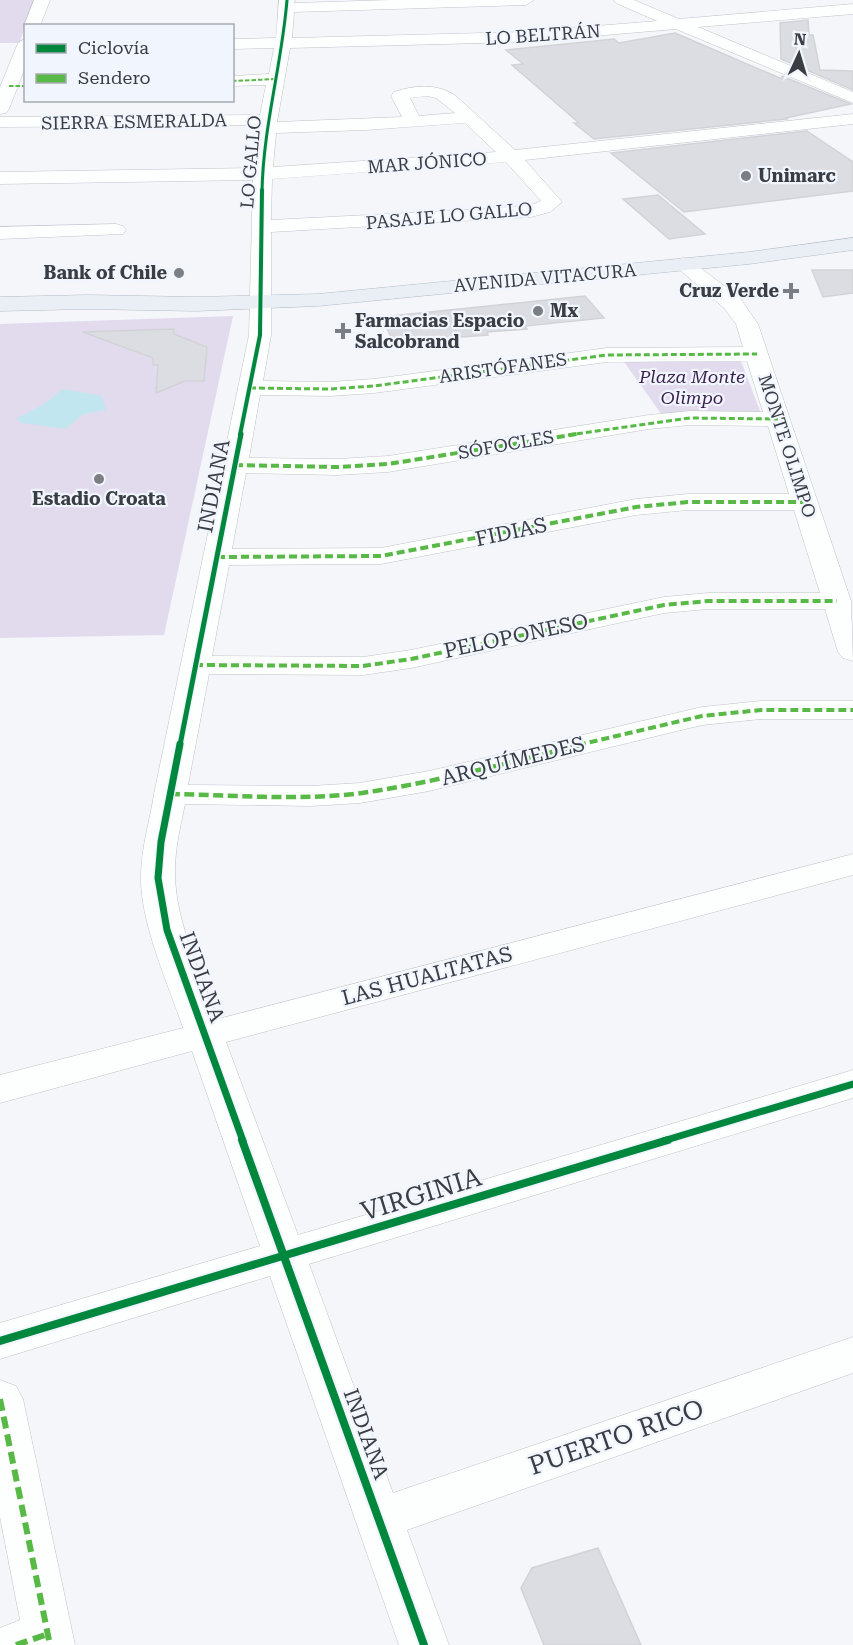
<svg xmlns="http://www.w3.org/2000/svg" width="853" height="1645" viewBox="0 0 853 1645" font-family="'Roboto Serif',serif">
<rect width="100%" height="100%" fill="#f4f6fa"/>
<g fill="#e2daed">
<polygon points="0,0 36,0 19,43 0,43"/>
<polygon points="233,316 164,635 0,638 0,324"/>
<polygon points="622,359 740,359 761,413 662,415"/>
</g>
<polygon fill="#c2e6f0" points="63,389 102,396 106,410 84,414 65,429 22,423 16,419 44,404"/>
<g fill="#dcdde2" stroke="#d2d3d7" stroke-width="1.5">
<polygon points="808,20 809,35 813,35 820,70 853,71 853,90 781,59 780,23"/>
<polygon points="675,33 782,79 782,76 851,104 786,118 787,119 594,139 574,123 579,123 512,65 523,64 506,50 614,39 619,43"/>
<polygon points="807,131 853,162 853,191 684,212 611,153"/>
<polygon points="658,195 705,234 669,239 623,199"/>
<polygon points="812,270 853,270 853,293 823,297"/>
<polygon points="585,296 604,318 525,326 527,329 487,332 488,335 393,342 382,317"/>
<polygon points="174,329 174,334 207,347 204,381 185,381 156,393 158,365 153,365 153,358 83,332"/>
<polygon points="598,1548 641,1645 544,1645 521,1588 532,1568"/>
</g>
<g fill="none" stroke-linecap="round" stroke-linejoin="round">
<g stroke="#c0c2c7" stroke-width="1">
<g id="minor">
<polygon points="34,0 50,0 40,26 26,26 26,28 24,26"/>
<path d="M 279,0 L 295,0 L 294,3 L 390,0 L 534,0 L 526,5 L 294,12 L 292,38 L 523,32 L 657,21 L 616,3 L 613,0 L 634,0 L 679,19 L 853,4 L 853,14 L 698,27 L 853,92 L 853,103 L 676,29 L 523,42 L 290,48 L 277,122 L 402,117 L 391,96 L 394,92 C 415,85 437,83 456,96 L 515,150 L 853,114 L 853,124 L 525,160 L 562,202 L 550,212 L 531,217 L 271,232 L 271,335 L 263,381 L 330,382 L 374,379 L 607,348 L 743,347 L 736,324 L 724,308 L 673,264 L 676,260 L 683,258 L 690,260 L 740,298 L 758,324 L 851,601 L 853,661 L 843,658 L 838,652 L 825,609 L 708,609 L 664,613 L 411,668 L 363,675 L 209,674 L 188,785 L 311,786 L 360,783 L 429,771 L 702,707 L 761,701 L 853,701 L 853,719 L 761,719 L 702,725 L 429,791 L 360,803 L 311,806 L 185,804 C 180,828 174,853 175,877 C 177,926 201,974 218,1019 L 853,854 L 853,875 L 226,1042 L 298,1235 L 853,1070 L 853,1098 L 309,1264 L 393,1493 L 853,1337 L 853,1373 L 407,1530 L 449,1645 L 399,1645 L 270,1276 L 0,1359 L 0,1323 L 260,1246 L 192,1051 L 0,1103 L 0,1075 L 183,1028 C 168,983 140,923 141,876 C 141,848 150,821 154,794 L 249,335 L 253,180 L 0,184 L 0,172 L 254,168 L 259,125 L 0,127 L 0,117 L 260,115 L 266,85 L 232,86 L 232,76 L 269,74 L 274,48 L 232,49 L 232,39 L 276,38 ZM 427,96 L 436,98 L 455,113 L 419,116 L 410,98 ZM 465,123 L 496,152 L 273,167 L 276,133 L 366,130 ZM 506,162 L 541,201 L 531,205 L 485,209 L 271,220 L 272,179 ZM 747,361 L 763,412 L 690,411 L 649,415 L 388,456 L 337,459 L 249,458 L 260,395 L 330,396 L 374,393 L 607,362 ZM 690,425 L 768,426 L 789,494 L 688,494 L 636,499 L 381,548 L 232,549 L 246,473 L 337,475 L 388,472 L 649,429 ZM 688,510 L 794,510 L 820,593 L 708,593 L 664,597 L 411,650 L 363,657 L 212,656 L 229,565 L 381,564 L 636,515 Z"/>
<polygon points="26,38 26,65 9,109 6,113 0,114 0,87 18,43"/>
<polygon points="116,224 123,226 126,230 123,234 0,239 0,227"/>
<polygon points="0,1380 16,1386 23,1399 75,1645 0,1645 0,1628 20,1620 0,1517"/>
</g>
</g>
<g stroke="#b2bdc5" stroke-width="1">
<polygon id="major" points="853,238 853,250 749,264 318,306 196,311 87,309 0,311 0,297 87,295 196,297 318,294 749,252"/>
</g>
<use href="#minor" fill="#fdfefe" fill-rule="evenodd"/>
<use href="#major" fill="#e9eff4" fill-rule="evenodd"/>
<g stroke="#58b947" stroke-width="2" stroke-dasharray="4.5 2" stroke-linecap="butt">
<polyline points="232,81 277,79"/>
<polyline points="9,86 26,86"/>
</g>
<g stroke="#58b947" stroke-width="3" stroke-dasharray="6 3" stroke-linecap="butt">
<polyline points="250,388 330,389 374,386 607,355 757,354"/>
<polyline points="568,435 690,418 778,419"/>
</g>
<g stroke="#58b947" stroke-width="4" stroke-dasharray="8 4" stroke-linecap="butt">
<polyline points="235,465 337,467 388,464 577,434"/>
<polyline points="217,557 381,556 636,507 688,502 805,502"/>
<polyline points="195,665 363,666 411,659 664,605 708,601 837,601"/>
<polyline points="578,745 702,716 761,710 853,710"/>
</g>
<path stroke="#58b947" stroke-width="4.5" stroke-dasharray="10 4.5" stroke-linecap="butt" d="M 170,794 C 233,795 299,801 362,793 C 437,782 511,762 585,744"/>
<g stroke="#58b947" stroke-width="6" stroke-dasharray="12 6" stroke-linecap="butt">
<polyline points="0,1399 50,1645"/>
<polyline points="16,1645 48,1634"/>
</g>
<g stroke="#f0f5fe" stroke-width="5">
<path id="cycleway-far4" d="M 262,192 C 263,127 282,64 287,0"/>
</g>
<g stroke="#f0f5fe" stroke-width="6">
<polyline id="cycleway-far3" points="240,435 260,335 262,190"/>
</g>
<g stroke="#f0f5fe" stroke-width="8">
<polyline id="cycleway-far2" points="180,745 241,434"/>
</g>
<g stroke="#f0f5fe" stroke-width="10">
<g id="cycleway-far1">
<polyline points="180,744 161,842 158,878 167,930 243,1141"/>
<polyline points="663,1141 853,1084"/>
</g>
</g>
<g stroke="#f0f5fe" stroke-width="12">
<g id="cycleway">
<polyline points="242,1140 424,1645"/>
<polyline points="0,1341 668,1140"/>
</g>
</g>
<use href="#cycleway-far4" stroke="#00873e" stroke-width="3"/>
<use href="#cycleway-far3" stroke="#00873e" stroke-width="4"/>
<use href="#cycleway-far2" stroke="#00873e" stroke-width="5"/>
<use href="#cycleway-far1" stroke="#00873e" stroke-width="7"/>
<use href="#cycleway" stroke="#00873e" stroke-width="8"/>
</g>
<g fill="#7b7e83" stroke="#f0f5fe" stroke-width="2">
<circle cx="746" cy="176" r="6"/>
<circle cx="179" cy="273" r="6"/>
<path d="M788 282h6v6h6v6h-6v6h-6v-6h-6v-6h6z"/>
<circle cx="538" cy="311" r="6"/>
<path d="M340 322h6v6h6v6h-6v6h-6v-6h-6v-6h6z"/>
<circle cx="99" cy="479" r="6"/>
</g>
<g text-anchor="middle" stroke-width="4.5" stroke-linejoin="round" paint-order="stroke">
<g font-size="18" fill="#3a3d43" stroke="#f0f5fe">
<text transform="translate(543 35) rotate(-4)" y="6">LO BELTRÁN</text>
<text transform="translate(134 122) rotate(-1)" y="6">SIERRA ESMERALDA</text>
<text transform="translate(251 162) rotate(-85)" y="6">LO GALLO</text>
<text transform="translate(427 163) rotate(-4)" y="6">MAR JÓNICO</text>
<text transform="translate(449 216) rotate(-5)" y="6">PASAJE LO GALLO</text>
<text transform="translate(545 278) rotate(-5)" y="6">AVENIDA VITACURA</text>
<text transform="translate(503 368) rotate(-8)" y="6">ARISTÓFANES</text>
<text transform="translate(506 445) rotate(-10)" y="6">SÓFOCLES</text>
<text transform="translate(787 446) rotate(72)" y="6">MONTE OLIMPO</text>
</g>
<g font-size="18" font-weight="bold" fill="#3a3d43" stroke="#f0f5fe" text-anchor="start">
<text x="758" y="182">Unimarc</text>
<text x="167" y="279" text-anchor="end">Bank of Chile</text>
<text x="779" y="297" text-anchor="end">Cruz Verde</text>
<text x="550" y="317">Mx</text>
<text x="355" y="327">Farmacias Espacio<tspan x="355" dy="21">Salcobrand</tspan></text>
<text x="99" y="505" text-anchor="middle">Estadio Croata</text>
</g>
<g font-size="18" font-style="italic" fill="#3a1e4c" stroke="#f0f5fe">
<text x="692" y="383">Plaza Monte<tspan x="692" dy="21">Olimpo</tspan></text>
</g>
<g font-size="21" fill="#3a3d43" stroke="#f0f5fe">
<text transform="translate(214 486) rotate(-79)" y="7">INDIANA</text>
<text transform="translate(511 532) rotate(-12)" y="7">FIDIAS</text>
<text transform="translate(516 636) rotate(-12)" y="7">PELOPONESO</text>
<text transform="translate(513 761) rotate(-14)" y="7">ARQUÍMEDES</text>
<text transform="translate(427 976) rotate(-15)" y="7">LAS HUALTATAS</text>
<text transform="translate(202 977) rotate(70)" y="7">INDIANA</text>
<text transform="translate(366 1434) rotate(70)" y="7">INDIANA</text>
</g>
<g font-size="26" fill="#3a3d43" stroke="#f0f5fe">
<text transform="translate(421 1194) rotate(-17)" y="9">VIRGINIA</text>
<text transform="translate(616 1437) rotate(-19)" y="9">PUERTO RICO</text>
</g>
</g>
<rect x="24" y="24" width="210" height="78" fill="#f0f5fe" stroke="#a7abb3" stroke-width="1.5"/>
<rect x="36" y="44" width="30" height="9" fill="#00873e" stroke="#a7abb3" stroke-width="1.5"/>
<text x="78" y="54" font-size="18" fill="#3a3d43">Ciclovía</text>
<rect x="36" y="74" width="30" height="9" fill="#58b947" stroke="#a7abb3" stroke-width="1.5"/>
<text x="78" y="84" font-size="18" fill="#3a3d43">Sendero</text>
<g transform="translate(799 54) rotate(4)" stroke="#f0f5fe" stroke-width="4.5" paint-order="stroke">
<path d="M0-4.5L10 22L0 15L-10 22Z" fill="#3a3d43"/>
<text y="-9" font-size="16" font-weight="bold" text-anchor="middle" fill="#3a3d43">N</text>
</g>
</svg>
